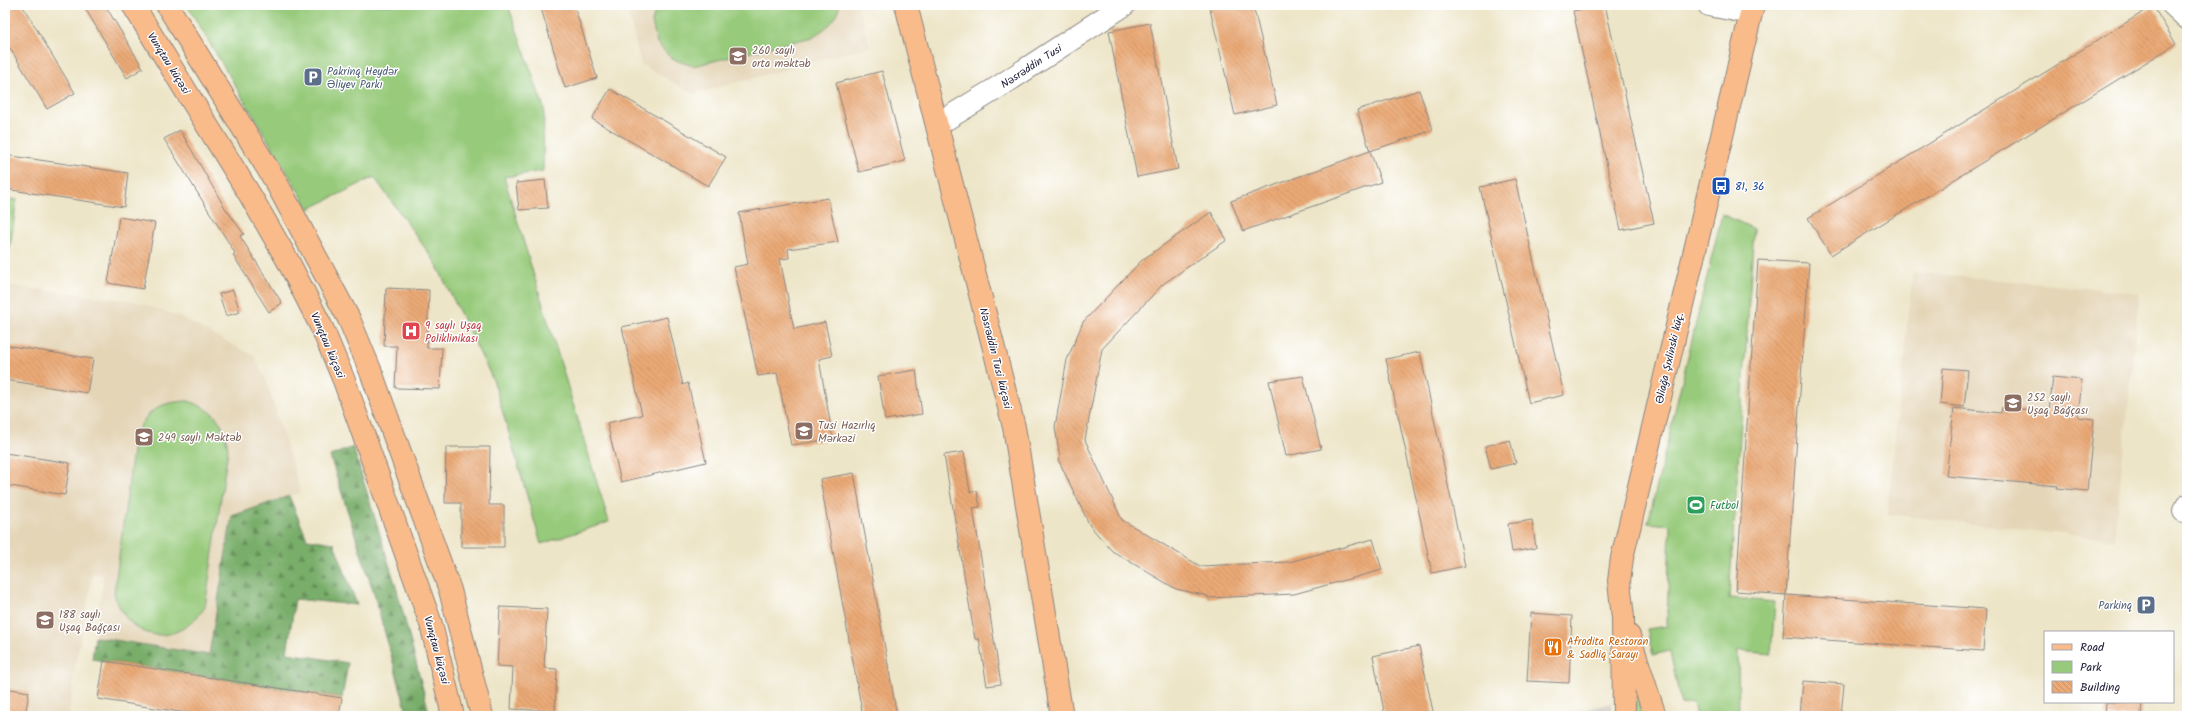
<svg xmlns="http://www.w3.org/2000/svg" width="2192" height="721" viewBox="0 0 2192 721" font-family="Kalam,sans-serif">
<defs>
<pattern id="industrial-furrows" width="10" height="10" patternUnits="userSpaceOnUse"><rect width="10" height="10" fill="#c9c3b8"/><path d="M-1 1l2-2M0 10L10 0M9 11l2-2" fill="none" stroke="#aca79f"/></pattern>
<pattern id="grass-tufts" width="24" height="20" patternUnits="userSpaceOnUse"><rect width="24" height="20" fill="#97ca7a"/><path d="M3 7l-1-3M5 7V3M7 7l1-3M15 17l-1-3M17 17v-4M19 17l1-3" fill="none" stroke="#82ad6a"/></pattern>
<pattern id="forest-firs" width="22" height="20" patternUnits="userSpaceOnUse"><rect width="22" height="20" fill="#79ae6a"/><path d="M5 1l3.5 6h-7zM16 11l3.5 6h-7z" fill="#638d58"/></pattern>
<pattern id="building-back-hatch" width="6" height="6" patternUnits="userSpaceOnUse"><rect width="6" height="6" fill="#eaa976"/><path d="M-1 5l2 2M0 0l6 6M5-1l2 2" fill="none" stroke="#c89167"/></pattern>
</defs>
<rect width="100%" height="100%" fill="#fff"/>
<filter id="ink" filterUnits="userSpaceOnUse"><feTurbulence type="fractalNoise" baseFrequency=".025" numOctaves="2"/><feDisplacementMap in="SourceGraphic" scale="8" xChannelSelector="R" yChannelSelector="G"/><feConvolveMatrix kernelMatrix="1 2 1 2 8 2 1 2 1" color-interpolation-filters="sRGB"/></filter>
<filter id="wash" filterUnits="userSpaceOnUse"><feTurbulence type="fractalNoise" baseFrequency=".012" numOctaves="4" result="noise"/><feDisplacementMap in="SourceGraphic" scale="16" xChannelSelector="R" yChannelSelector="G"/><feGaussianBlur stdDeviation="0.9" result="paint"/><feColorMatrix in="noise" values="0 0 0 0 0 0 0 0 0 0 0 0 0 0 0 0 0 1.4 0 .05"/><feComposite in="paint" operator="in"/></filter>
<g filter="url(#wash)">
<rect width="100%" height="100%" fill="#ede5c7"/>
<g fill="#e4d5b7">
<polygon points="626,5 858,5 870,47 693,94 641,64"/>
<polygon points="1913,272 2140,293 2114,540 1887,514"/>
<polygon points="5,285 134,301 178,316 254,356 266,380 301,493 288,496 232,517 209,655 95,637 104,575 93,573 75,668 69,716 5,716"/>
</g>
<polygon fill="url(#industrial-furrows)" points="1612,703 1612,716 1555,716"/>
<polygon fill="url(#grass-tufts)" stroke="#5c765a" points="1632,673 1646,716 1632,716"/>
<g fill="url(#forest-firs)" stroke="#4e6852">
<polygon points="353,447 397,590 430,716 408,716 375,597 330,456"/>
<polygon points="289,496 307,539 334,543 357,605 295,599 287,653 348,663 342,698 92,659 95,637 209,655 232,516"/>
</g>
<g fill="#97ca7a" stroke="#5c765a">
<polygon points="187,5 508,5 544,108 543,171 504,177 609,522 541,544 494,382 435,262 374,177 309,209"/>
<path d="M 657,5 L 839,5 C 839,21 823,30 812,37 L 693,66 L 672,59 L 657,43 L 652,22 Z"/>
<polygon points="5,198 17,200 7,265 5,265"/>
<polygon points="1722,214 1754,229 1729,598 1775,602 1771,654 1738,651 1739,716 1696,716 1693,703 1681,705 1670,651 1653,655 1647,629 1667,626 1670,525 1648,523"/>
<path d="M 188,401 C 215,410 224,421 228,449 L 205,607 C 177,649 128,643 114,593 L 135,436 C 147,410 159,402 188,401 Z"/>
</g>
<g id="blocks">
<g fill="url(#building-back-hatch)">
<polygon points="5,5 22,5 75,93 47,109 5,40"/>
<polygon points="83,5 105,5 143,68 127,78"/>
<polygon points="540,5 574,5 597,78 565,88"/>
<polygon points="1209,5 1253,5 1277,105 1235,115"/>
<polygon points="1600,5 1605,5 1654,223 1621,230 1573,11"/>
<polygon points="2153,6 2176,44 1831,255 1808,218"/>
<polygon points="1150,23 1178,169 1137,177 1109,31"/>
<polygon points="882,71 905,161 859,172 836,83"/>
<polygon points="610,89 726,157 708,186 592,119"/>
<polygon points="1419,90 1433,130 1370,151 1357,110"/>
<polygon points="180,130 225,208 244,234 240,236 282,303 269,312 233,255 235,253 164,139"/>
<polygon points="1370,151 1381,182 1243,231 1231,201"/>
<polygon points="5,155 128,173 124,207 5,189"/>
<polygon points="1515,179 1564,395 1529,403 1480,187"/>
<polygon points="545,180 548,208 519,210 516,183"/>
<polygon points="828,198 838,242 788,249 789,258 780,259 794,329 825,322 832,356 819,359 833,439 791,445 777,373 758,376 734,267 748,264 739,213"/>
<polygon points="1211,212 1227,240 1163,284 1102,349 1085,440 1122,520 1200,566 1289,562 1373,539 1382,570 1294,594 1208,598 1208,596 1176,589 1112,551 1090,526 1058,459 1060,458 1055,427 1067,360 1083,322 1142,260"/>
<polygon points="119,217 155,223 143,289 108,283"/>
<polygon points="1758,260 1809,263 1786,595 1736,591"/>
<polygon points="386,288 429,290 427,348 442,348 440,389 395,388 397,346 384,346"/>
<polygon points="233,290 240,312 226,316 219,294"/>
<polygon points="667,317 683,385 688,383 706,462 621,482 607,423 642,415 622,327"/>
<polygon points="5,345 93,359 87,393 5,380"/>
<polygon points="1420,352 1465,566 1432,573 1386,359"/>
<polygon points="1943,368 1968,370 1964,407 1940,404"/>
<polygon points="916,370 922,414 885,420 878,376"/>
<polygon points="1303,376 1321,449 1286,456 1269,381"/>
<polygon points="2053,377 2082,380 2078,417 2094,419 2087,491 2057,488 2058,486 1946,476 1954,408 2001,413 2002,407 2049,412"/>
<polygon points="1510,440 1516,463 1491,469 1485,446"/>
<polygon points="446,447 490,447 489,505 504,505 504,547 461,547 461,503 445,503"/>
<polygon points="964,452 970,492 977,491 980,507 973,508 1001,684 987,686 979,639 975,639 944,455"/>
<polygon points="5,453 70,463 65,495 5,485"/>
<polygon points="854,473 897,716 863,716 861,706 820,479"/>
<polygon points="1532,520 1536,548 1512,552 1508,524"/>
<polygon points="1786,595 1986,609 1983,651 1783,637"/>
<polygon points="500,607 547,609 544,668 557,669 555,711 511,709 513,667 497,666"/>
<polygon points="1531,613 1572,616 1569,683 1527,681"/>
<polygon points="1419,646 1434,716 1385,716 1373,656"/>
<polygon points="104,661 342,698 339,716 205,716 98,699"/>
<polygon points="1803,681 1844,684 1841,716 1800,716"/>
<polygon points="5,688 29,692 25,716 5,716"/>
<polygon points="2106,702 2142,702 2141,716 2105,716"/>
</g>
</g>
</g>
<g filter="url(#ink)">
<use href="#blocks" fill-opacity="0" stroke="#888481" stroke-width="1"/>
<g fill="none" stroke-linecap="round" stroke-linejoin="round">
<g stroke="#888481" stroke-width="24">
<g id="minor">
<polyline points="1709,5 1751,13"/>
<polyline points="2173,5 2187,18"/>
<polyline points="938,124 997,88 1124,5"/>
<polyline points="2184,511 2187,506"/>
</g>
</g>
<g stroke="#888481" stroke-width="24">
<g id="major">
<polyline points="133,5 250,195 288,261 323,330 345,383 431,624 453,716"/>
<polyline points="167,5 276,182 349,319 371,372 450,590 482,716"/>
<polyline points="906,5 1014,427 1062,716"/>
<polyline points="1629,636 1655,716"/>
<polyline points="1624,716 1623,618 1619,581 1622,558 1753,5"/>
</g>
</g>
<use href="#minor" stroke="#fff" stroke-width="22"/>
<use href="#major" stroke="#fabb8b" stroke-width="22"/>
</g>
</g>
<defs>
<g id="school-square" transform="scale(1)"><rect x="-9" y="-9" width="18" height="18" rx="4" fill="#8d6e63" stroke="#fff"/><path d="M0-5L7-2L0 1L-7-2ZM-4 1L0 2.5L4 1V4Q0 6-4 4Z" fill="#fff"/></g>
<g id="parking-square" transform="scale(1)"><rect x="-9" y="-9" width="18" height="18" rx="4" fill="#5c6f8a" stroke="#fff"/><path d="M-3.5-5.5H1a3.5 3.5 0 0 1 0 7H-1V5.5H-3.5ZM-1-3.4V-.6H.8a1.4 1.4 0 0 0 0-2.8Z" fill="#fff"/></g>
<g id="bus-square" transform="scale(1)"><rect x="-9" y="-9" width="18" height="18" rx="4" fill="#1a4fb4" stroke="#fff"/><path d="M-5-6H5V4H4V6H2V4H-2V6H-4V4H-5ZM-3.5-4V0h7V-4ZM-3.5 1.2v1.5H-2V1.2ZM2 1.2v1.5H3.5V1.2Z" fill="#fff"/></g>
<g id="hospital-square" transform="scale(1)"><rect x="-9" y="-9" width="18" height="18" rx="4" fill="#e0444e" stroke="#fff"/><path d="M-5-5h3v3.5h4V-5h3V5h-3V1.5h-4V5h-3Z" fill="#fff"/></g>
<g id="university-square" transform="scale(1)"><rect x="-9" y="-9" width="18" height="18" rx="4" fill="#8d6e63" stroke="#fff"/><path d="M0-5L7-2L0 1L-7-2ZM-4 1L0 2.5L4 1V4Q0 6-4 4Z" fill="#fff"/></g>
<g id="stadium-square" transform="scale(1)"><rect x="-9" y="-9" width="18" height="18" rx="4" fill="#2e9e5b" stroke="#fff"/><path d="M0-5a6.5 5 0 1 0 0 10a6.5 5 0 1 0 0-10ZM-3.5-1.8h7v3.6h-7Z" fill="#fff"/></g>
<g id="restaurant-square" transform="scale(1)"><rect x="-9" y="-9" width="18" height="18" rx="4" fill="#e8710a" stroke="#fff"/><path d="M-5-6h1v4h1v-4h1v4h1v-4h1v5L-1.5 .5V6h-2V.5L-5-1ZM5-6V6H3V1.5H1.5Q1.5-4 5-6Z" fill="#fff"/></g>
</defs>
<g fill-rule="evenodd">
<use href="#school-square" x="738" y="56"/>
<use href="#parking-square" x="313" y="77"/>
<use href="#bus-square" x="1721" y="186"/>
<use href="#hospital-square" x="411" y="331"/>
<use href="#school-square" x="2013" y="403"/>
<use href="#university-square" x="804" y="431"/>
<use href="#school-square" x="144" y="437"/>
<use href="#stadium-square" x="1696" y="505"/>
<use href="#parking-square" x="2146" y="605"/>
<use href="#school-square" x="45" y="620"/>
<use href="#restaurant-square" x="1553" y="647"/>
</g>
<g text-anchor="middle" stroke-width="3" stroke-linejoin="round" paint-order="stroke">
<g font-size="11" fill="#785e54" stroke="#fff" text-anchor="start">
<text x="752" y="54">260 saylı<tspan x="752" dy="13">orta məktəb</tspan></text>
<text x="2027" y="401">252 saylı<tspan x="2027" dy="13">Uşaq Bağçası</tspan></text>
<text x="818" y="429">Tusi Hazırlıq<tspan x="818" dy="13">Mərkəzi</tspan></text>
<text x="158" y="441">249 saylı Məktəb</text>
<text x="59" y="618">188 saylı<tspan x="59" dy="13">Uşaq Bağçası</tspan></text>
</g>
<g font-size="11" fill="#22223b" stroke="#fff">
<text transform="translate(169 63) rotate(58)" y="4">Vunqtau küçəsi</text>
<text transform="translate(1031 66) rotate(-33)" y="4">Nəsrəddin Tusi</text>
<text transform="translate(328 345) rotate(67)" y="4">Vunqtau küçəsi</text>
<text transform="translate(996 358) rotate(76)" y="4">Nəsrəddin Tusi küçəsi</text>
<text transform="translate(1669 358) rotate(-77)" y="4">Əliağa Şıxlinski küç.</text>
<text transform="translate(437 650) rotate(75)" y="4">Vunqtau küçəsi</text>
</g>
<g font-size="11" fill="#4e5e75" stroke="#fff" text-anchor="start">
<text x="327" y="75">Pakrinq Heydər<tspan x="327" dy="13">Əliyev Parkı</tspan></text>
<text x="2132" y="609" text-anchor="end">Parkinq</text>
</g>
<g font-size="11" fill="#164399" stroke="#fff" text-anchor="start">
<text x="1735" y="190">81, 36</text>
</g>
<g font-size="11" fill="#be3a42" stroke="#fff" text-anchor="start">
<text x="425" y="329">9 saylı Uşaq<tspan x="425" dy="13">Poliklinikası</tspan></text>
</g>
<g font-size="11" fill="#27864d" stroke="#fff" text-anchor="start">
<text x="1710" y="509">Futbol</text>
</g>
<g font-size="11" fill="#c56008" stroke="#fff" text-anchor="start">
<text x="1567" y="645">Afrodita Restoran<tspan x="1567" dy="13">&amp; Sadliq Sarayı</tspan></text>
</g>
</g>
<rect width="2192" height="721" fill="none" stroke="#fff" stroke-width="20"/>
<rect x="2044" y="631" width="130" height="72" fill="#ffffff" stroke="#a7a7b1"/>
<rect x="2052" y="644" width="20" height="6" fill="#fabb8b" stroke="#a7a7b1"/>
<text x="2080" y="651" font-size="12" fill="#22223b">Road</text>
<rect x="2052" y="661" width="20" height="12" fill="#97ca7a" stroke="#a7a7b1"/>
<text x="2080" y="671" font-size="12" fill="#22223b">Park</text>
<rect x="2052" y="681" width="20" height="12" fill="url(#building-back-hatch)" stroke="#a7a7b1"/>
<text x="2080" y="691" font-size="12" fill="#22223b">Building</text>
</svg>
